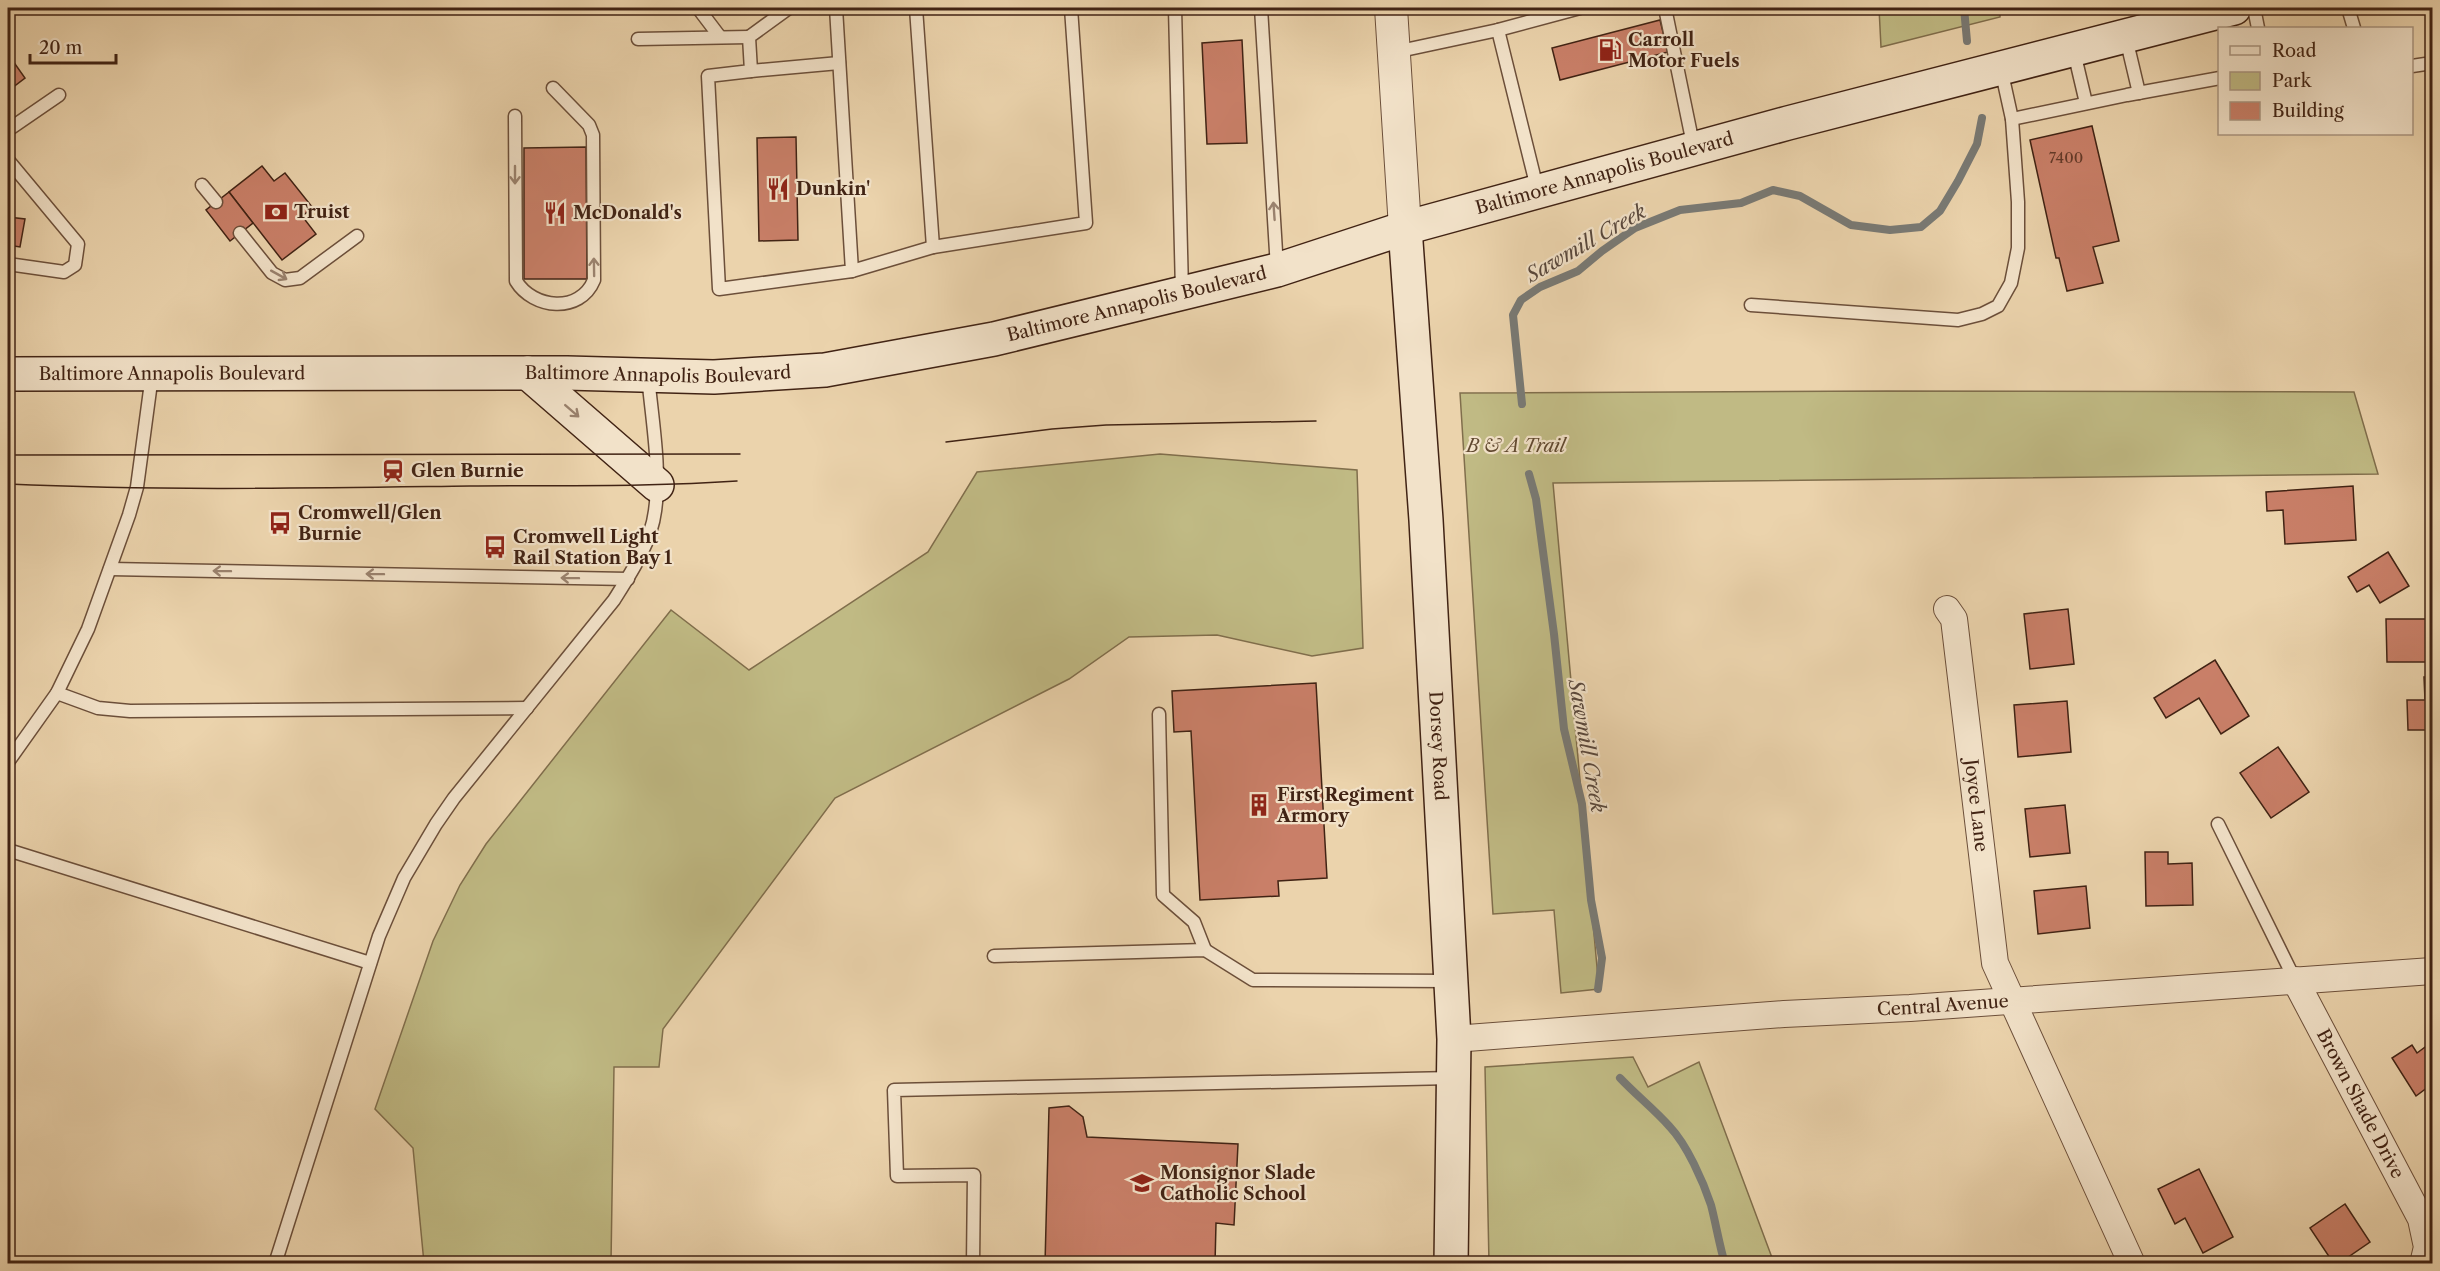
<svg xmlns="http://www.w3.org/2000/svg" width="2440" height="1271" viewBox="0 0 2440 1271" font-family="'Libre Caslon Text',serif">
<rect width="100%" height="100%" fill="#ebd3ac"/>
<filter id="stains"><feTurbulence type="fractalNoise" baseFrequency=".00333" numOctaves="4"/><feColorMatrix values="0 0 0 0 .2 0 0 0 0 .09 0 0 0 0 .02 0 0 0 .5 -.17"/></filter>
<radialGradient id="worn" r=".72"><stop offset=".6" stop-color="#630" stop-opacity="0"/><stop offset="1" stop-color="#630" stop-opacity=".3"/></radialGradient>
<g fill="#c0ba84" stroke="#806e4c" stroke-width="1.5">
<polygon points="1879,8 2000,8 2000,17 1881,47"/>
<polygon points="1887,391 2354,392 2378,474 1553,483 1599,989 1561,993 1554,910 1493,914 1460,393"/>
<polygon points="1160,454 1357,470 1363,648 1312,656 1217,635 1129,637 1069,679 835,798 663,1029 659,1067 614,1067 611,1263 424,1263 413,1148 375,1109 433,941 460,885 486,844 671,610 749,670 928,552 977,472"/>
<polygon points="1633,1057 1648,1087 1699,1062 1774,1263 1489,1263 1485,1067"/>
</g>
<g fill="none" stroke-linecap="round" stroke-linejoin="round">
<g stroke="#797a75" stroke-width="8">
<polyline points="1964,8 1967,41"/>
<polyline points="1522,404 1513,315 1521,300 1540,287 1578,271 1602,251 1635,228 1680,210 1741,203 1773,190 1800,196 1851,225 1890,230 1921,227 1940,211 1958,181 1977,144 1982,118"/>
<polyline points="1529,474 1536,499 1554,634 1564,729 1582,804 1591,900 1602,958 1598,989"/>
<path d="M 1620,1078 C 1636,1095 1654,1109 1670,1127 C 1687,1145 1703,1181 1711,1205 C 1716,1224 1719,1244 1725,1264"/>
</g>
</g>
<g fill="#c97f68" stroke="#412314" stroke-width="1.5">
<polygon points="1660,20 1668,52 1560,80 1552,48"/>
<polygon points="1242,40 1247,143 1207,144 1202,43"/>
<polygon points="8,54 25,78 8,91"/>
<polygon points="2092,126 2119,241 2093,247 2103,283 2067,291 2059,258 2056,258 2030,140"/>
<polygon points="796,137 798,240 759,241 757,138"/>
<polygon points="586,147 587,279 524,279 524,148"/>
<polygon points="262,166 274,181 285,173 313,208 302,216 316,234 282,260 229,192"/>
<polygon points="229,192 253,223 230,241 206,210"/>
<polygon points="8,217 25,219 20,247 8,245"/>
<polygon points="2353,486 2356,540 2285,544 2283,510 2267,511 2266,492"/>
<polygon points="2388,552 2409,586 2380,603 2369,585 2357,592 2348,577"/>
<polygon points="2068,609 2074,664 2030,669 2024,614"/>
<polygon points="2386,619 2432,619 2432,662 2387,662"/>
<polygon points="2215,660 2249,716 2221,734 2199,698 2166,718 2154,698"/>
<polygon points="2424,677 2432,677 2432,730 2408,730 2407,700 2425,700"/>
<polygon points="1316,683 1327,878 1278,881 1279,896 1200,900 1191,731 1174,732 1172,691"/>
<polygon points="2067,701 2071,752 2018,757 2014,705"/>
<polygon points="2278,747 2309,792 2271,818 2240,773"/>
<polygon points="2065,805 2070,853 2030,857 2025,809"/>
<polygon points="2145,852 2168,852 2168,864 2192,863 2193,905 2146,906"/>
<polygon points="2086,886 2090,928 2038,934 2034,891"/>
<polygon points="2432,1042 2432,1084 2416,1096 2392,1058 2412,1045 2417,1053"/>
<polygon points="1069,1106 1083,1117 1087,1137 1238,1144 1234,1225 1216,1223 1215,1264 1143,1264 1143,1259 1109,1259 1109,1264 1045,1264 1049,1108"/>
<polygon points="2199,1169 2233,1237 2203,1253 2185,1218 2175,1224 2158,1189"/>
<polygon points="2345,1204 2370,1242 2338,1264 2334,1264 2310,1228"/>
</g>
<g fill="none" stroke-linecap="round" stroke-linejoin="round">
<g stroke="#6c4f3a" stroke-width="15">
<g id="service">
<polyline points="698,8 720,37"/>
<polyline points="789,8 749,37 751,71 708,76 719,289 852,271 836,8"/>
<polyline points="916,8 933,247 1086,223 1071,8"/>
<polyline points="1175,8 1182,291"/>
<polyline points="1261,8 1277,268"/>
<polyline points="1665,8 1694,149"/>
<polyline points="2254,8 2258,28"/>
<polyline points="2348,8 2354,28"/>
<polyline points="1498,30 1538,192"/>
<polyline points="2126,38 2139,93"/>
<polyline points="638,39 749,37"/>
<polyline points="1395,52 1498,30 1580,8"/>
<polyline points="2074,52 2086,103"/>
<polyline points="2412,66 2432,63"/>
<polyline points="751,71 839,63"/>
<path d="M 515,116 L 516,281 C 533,309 580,314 594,280 L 593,135 L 589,125 L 553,88"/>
<polyline points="2012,119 2127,95 2220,78"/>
<polyline points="8,130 59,95"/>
<polyline points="8,160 78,244 75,265 64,272 8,264"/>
<polyline points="202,185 216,202"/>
<polyline points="240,233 272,273 285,280 300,278 357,236"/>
<polyline points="852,271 933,247"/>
<polyline points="1751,305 1958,320 1982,314 1998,306 2011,283 2018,248 2018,202 2012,119 2001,69"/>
<polyline points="110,569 628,579"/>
<polyline points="57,693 98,708 130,711 527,708"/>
<polyline points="1159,714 1163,895 1194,922 1205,950"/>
<polyline points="8,762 57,693 88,629 129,515 137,487 152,375"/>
<polyline points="2218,824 2295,980"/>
<polyline points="8,850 370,963"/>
<polyline points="994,956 1205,950 1253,980 1450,981"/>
<path d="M 275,1264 L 379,936 L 404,878 L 436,824 L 454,798 L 614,600 C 631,573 651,543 655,511 C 661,469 652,419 648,376"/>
<polyline points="973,1264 974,1175 897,1176 894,1090 1452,1078"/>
</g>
</g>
<g stroke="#6c4f3a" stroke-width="28">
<g id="minor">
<path id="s1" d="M 1947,609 L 1954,619 L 1995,963 L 2132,1264"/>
<path id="s2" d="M 2295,980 L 2421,1219 L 2427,1247 L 2423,1264"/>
<path id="s3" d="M 1454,1039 L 1784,1014 L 1910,1008 L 2432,971"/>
</g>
</g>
<g stroke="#6c4f3a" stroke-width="34">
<polyline id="tertiary" points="1391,8 1405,228"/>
</g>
<g stroke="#412314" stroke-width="36">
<g id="secondary">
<path id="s4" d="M 1405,228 L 1426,520 L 1454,1039 L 1451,1264"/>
<polyline points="528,373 657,485"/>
<path id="s5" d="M 8,374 L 567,373 L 714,377 L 825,370 L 994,339 L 1277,270 L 1405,228 L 1788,123 L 2234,8"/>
</g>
</g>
<use href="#service" stroke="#f2e2c9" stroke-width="12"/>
<use href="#minor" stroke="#f2e2c9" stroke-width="26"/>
<use href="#tertiary" stroke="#f2e2c9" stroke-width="32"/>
<use href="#secondary" stroke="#f2e2c9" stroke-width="33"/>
<g stroke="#412314" stroke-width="1.5">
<polyline points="946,442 1052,429 1106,425 1316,421"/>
<polyline points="8,455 740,454"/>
<path d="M 8,484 C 161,491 316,488 470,486 C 559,485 649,487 737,481"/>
</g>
</g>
<defs><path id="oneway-shaft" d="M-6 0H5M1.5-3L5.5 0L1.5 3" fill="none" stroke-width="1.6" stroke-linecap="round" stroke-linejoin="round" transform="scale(1.5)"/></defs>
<g stroke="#9a826e">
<use href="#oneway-shaft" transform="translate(515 175) rotate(90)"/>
<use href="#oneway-shaft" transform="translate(1274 211) rotate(-94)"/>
<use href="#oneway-shaft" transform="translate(594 267) rotate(-91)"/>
<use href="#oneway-shaft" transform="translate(279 275) rotate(29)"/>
<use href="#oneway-shaft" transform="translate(572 411) rotate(41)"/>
<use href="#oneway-shaft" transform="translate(222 571) rotate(-179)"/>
<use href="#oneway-shaft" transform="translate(375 574) rotate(-179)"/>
<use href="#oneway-shaft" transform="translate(570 578) rotate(-179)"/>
</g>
<defs>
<g id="fuel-bare" transform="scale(1.8)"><path d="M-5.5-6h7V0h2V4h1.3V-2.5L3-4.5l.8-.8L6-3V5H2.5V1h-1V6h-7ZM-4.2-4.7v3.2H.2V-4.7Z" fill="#8f2418" stroke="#f2e2c9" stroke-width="2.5" paint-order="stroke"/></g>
<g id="restaurant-bare" transform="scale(1.8)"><path d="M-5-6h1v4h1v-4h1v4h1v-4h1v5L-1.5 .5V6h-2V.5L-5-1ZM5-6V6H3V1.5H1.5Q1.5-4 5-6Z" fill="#8f2418" stroke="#f2e2c9" stroke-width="2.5" paint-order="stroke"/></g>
<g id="bank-bare" transform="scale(1.8)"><path d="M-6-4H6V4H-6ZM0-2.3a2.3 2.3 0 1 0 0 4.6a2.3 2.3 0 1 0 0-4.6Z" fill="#8f2418" stroke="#f2e2c9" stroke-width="2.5" paint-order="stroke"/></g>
<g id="station-bare" transform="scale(1.8)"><path d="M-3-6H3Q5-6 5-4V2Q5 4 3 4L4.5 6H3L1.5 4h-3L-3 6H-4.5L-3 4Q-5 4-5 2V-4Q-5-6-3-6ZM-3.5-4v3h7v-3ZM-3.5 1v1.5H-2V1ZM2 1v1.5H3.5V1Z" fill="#8f2418" stroke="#f2e2c9" stroke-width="2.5" paint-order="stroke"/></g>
<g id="bus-bare" transform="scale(1.8)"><path d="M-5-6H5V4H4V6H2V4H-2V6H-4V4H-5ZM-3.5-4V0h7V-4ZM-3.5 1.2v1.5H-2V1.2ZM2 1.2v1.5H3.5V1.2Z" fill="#8f2418" stroke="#f2e2c9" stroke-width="2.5" paint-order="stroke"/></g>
<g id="building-bare" transform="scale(1.8)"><path d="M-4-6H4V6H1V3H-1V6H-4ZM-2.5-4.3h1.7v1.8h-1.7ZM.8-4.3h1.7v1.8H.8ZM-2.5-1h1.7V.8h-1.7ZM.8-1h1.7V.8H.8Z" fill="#8f2418" stroke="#f2e2c9" stroke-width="2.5" paint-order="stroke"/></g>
<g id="school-bare" transform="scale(1.8)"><path d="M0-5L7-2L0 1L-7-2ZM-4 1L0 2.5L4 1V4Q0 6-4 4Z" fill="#8f2418" stroke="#f2e2c9" stroke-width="2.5" paint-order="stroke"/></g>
</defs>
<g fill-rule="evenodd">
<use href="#fuel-bare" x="1610" y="50"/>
<use href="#restaurant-bare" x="778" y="189"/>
<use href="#bank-bare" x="276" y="212"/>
<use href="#restaurant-bare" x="555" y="213"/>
<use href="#station-bare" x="393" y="471"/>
<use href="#bus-bare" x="280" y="523"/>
<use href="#bus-bare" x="495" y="547"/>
<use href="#building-bare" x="1259" y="805"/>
<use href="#school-bare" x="1142" y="1183"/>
</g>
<g text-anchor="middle" stroke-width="4.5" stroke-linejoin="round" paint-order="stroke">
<g font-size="15" fill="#633a29">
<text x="2066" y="163">7400</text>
</g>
<g font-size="18" font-weight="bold" fill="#412314" stroke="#f2e2c9" text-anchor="start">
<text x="1628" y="46">Carroll<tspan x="1628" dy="21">Motor Fuels</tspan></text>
<text x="796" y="195">Dunkin'</text>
<text x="294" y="218">Truist</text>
<text x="573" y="219">McDonald's</text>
<text x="411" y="477">Glen Burnie</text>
<text x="298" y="519">Cromwell/Glen<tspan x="298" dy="21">Burnie</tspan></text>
<text x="513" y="543">Cromwell Light<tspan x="513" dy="21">Rail Station Bay 1</tspan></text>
<text x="1277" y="801">First Regiment<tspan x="1277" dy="21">Armory</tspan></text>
<text x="1160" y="1179">Monsignor Slade<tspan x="1160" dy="21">Catholic School</tspan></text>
</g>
<g font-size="18" fill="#412314" stroke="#f2e2c9">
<text dy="6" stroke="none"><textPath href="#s5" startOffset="1622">Baltimore Annapolis Boulevard</textPath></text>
<text dy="6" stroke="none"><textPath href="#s5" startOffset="1136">Baltimore Annapolis Boulevard</textPath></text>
<text dy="6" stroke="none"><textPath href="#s5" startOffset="650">Baltimore Annapolis Boulevard</textPath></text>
<text dy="6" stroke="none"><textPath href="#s5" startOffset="164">Baltimore Annapolis Boulevard</textPath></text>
<text dy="6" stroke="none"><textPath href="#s4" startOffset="519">Dorsey Road</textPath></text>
<text dy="6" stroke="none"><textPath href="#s1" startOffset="200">Joyce Lane</textPath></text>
<text dy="6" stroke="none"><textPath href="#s3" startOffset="490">Central Avenue</textPath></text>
<text dy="6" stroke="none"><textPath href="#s2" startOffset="140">Brown Shade Drive</textPath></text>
</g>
<g font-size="18" font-style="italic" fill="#614930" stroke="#f2e2c9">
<text x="1516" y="452">B &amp; A Trail</text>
</g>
<g font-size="20" font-style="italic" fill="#58473c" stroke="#f2e2c9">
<text transform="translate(1586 243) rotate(-30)" y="7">Sawmill Creek</text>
<text transform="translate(1587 746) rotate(80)" y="7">Sawmill Creek</text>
</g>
</g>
<rect width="2440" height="1271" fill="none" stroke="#ebd3ac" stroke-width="30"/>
<rect x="9" y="9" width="2422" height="1253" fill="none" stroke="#412314" stroke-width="3"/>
<rect x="15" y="15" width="2410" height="1241" fill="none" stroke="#412314" stroke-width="1.5"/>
<rect x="2218" y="27" width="195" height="108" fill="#f2e2c9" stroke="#ab9681" stroke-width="1.5"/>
<rect x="2230" y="46" width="30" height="9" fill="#f2e2c9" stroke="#ab9681" stroke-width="1.5"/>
<text x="2272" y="57" font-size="18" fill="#412314">Road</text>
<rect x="2230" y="72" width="30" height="18" fill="#c0ba84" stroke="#ab9681" stroke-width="1.5"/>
<text x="2272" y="87" font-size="18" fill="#412314">Park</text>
<rect x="2230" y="102" width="30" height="18" fill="#c97f68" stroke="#ab9681" stroke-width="1.5"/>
<text x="2272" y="117" font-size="18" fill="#412314">Building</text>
<path d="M30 54v9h86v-9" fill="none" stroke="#412314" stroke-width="3"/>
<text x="39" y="54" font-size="18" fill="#412314" stroke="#f2e2c9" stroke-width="4.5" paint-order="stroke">20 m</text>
<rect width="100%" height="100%" filter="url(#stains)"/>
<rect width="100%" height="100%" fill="url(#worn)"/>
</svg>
